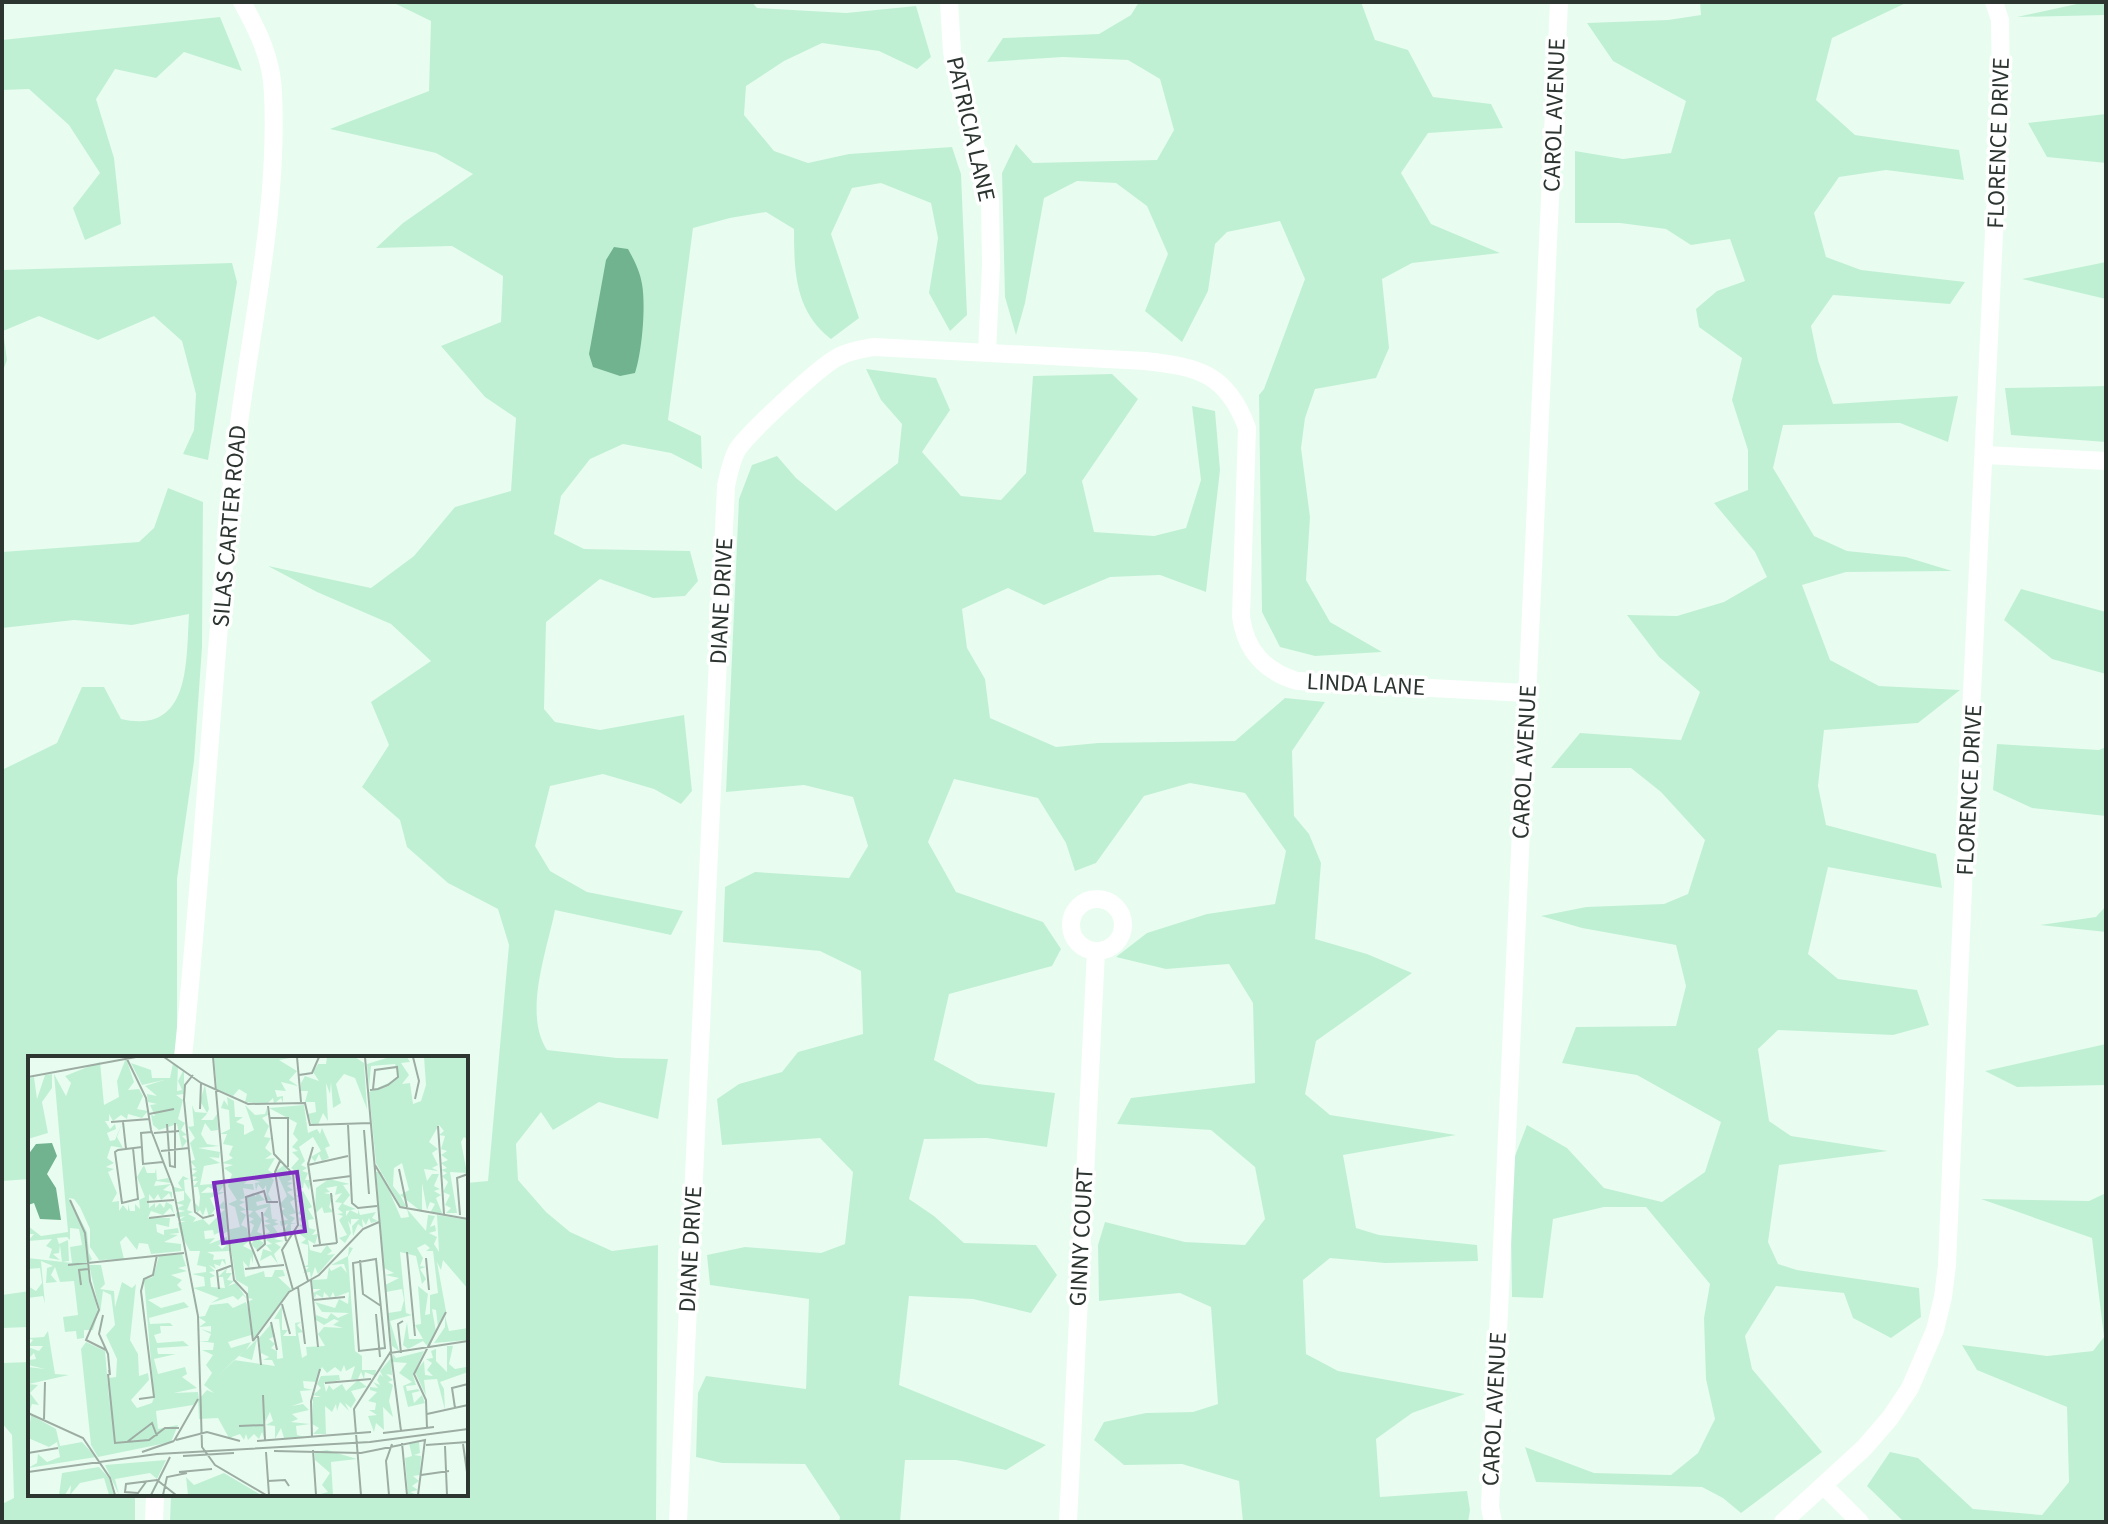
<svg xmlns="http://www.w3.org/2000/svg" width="2108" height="1524" viewBox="0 0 2108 1524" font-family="'Source Sans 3',sans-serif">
<rect width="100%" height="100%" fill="#e8fdf0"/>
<g fill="#c0f0d4">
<path d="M 392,2 L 752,2 L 757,8 L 846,13 L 916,6 L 931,57 L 917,69 L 879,51 L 822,43 L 784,61 L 746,86 L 744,115 L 774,151 L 808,163 L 849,154 L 952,147 L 961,174 L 967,315 L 950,331 L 929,293 L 938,238 L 931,203 L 881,183 L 852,188 L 831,234 L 859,318 L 831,339 C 795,311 794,272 794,229 L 766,212 L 730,218 L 693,228 L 668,420 L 701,436 L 702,469 L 671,453 L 623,444 L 590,459 L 561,496 L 554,534 L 584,549 L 690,551 L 698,581 L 685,596 L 653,598 L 600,579 L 546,622 L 544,709 L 555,722 L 600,730 L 684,715 L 692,791 L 681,804 L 654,789 L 603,774 L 550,786 L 535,846 L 550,871 L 587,892 L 683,911 L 671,935 L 555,910 C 547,951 523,1013 547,1050 L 617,1058 L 668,1059 L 658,1119 L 599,1102 L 553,1130 L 541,1112 L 516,1144 L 518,1180 L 546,1212 L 570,1232 L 612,1251 L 658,1245 L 656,1522 L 170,1522 L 171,1494 L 466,1494 L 466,1183 L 488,1181 L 509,945 L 498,909 L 448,883 L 407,847 L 400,820 L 362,787 L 389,745 L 371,702 L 431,661 L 391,624 L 317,592 L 268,566 L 371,588 L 414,556 L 455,507 L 511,491 L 516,418 L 485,397 L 441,346 L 501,322 L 503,276 L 452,246 L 376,248 L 403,223 L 473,174 L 436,153 L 330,129 L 429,91 L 431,21 Z"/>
<polygon points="1139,2 1361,2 1375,40 1408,50 1433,97 1491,104 1503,128 1428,133 1401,173 1431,224 1500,253 1412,263 1382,279 1389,348 1376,378 1315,389 1305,418 1301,448 1310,517 1306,580 1330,622 1382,652 1315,656 1280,647 1262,612 1259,395 1264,389 1305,279 1280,221 1227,232 1215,244 1208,291 1182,342 1145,311 1168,254 1147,206 1116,183 1077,181 1044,198 1025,303 1016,335 1005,297 1002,173 1016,144 1033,163 1157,160 1174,130 1160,79 1128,60 1063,57 987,62 1003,38 1099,34 1131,15"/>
<polygon points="1700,2 1908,2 1832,38 1816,100 1855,135 1959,150 1964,180 1886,170 1839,177 1814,213 1826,257 1861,270 1965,282 1950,304 1833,295 1811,326 1818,360 1833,404 1958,396 1948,442 1900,423 1783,425 1773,468 1814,536 1847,551 1906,557 1952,571 1846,572 1802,585 1830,660 1879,686 1960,690 1918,723 1824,730 1818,786 1826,825 1936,854 1942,888 1828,867 1808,954 1838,979 1917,990 1929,1025 1893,1035 1778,1030 1758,1049 1769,1121 1791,1136 1888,1151 1779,1165 1768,1242 1778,1264 1797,1270 1919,1288 1921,1317 1891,1338 1853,1318 1844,1293 1776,1286 1745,1336 1752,1369 1822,1452 1741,1513 1723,1498 1702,1487 1536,1482 1525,1447 1594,1473 1671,1475 1698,1453 1715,1419 1706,1379 1704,1318 1710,1284 1646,1207 1604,1207 1553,1219 1543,1298 1512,1297 1510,1169 1527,1125 1567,1148 1604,1188 1662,1202 1705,1172 1721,1122 1637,1075 1562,1063 1576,1027 1676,1026 1686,986 1676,945 1582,928 1541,916 1586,907 1664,904 1688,894 1705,840 1661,792 1631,768 1551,768 1580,733 1681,740 1700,692 1659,657 1627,615 1677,616 1724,602 1767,577 1755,552 1714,503 1748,490 1748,450 1732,400 1742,358 1699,327 1696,309 1717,291 1745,281 1730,239 1691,245 1666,229 1620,223 1575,223 1575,151 1623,159 1671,153 1686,101 1613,61 1587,23 1668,20 1701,15"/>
<polygon points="2086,2 2106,2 2106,15 2017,17"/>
<polygon points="220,17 242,71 184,52 156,78 115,69 96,99 114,158 121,224 85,240 73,208 100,173 69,125 29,89 2,90 2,40"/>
<polygon points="2106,114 2106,163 2047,157 2028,123"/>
<polygon points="2106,262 2106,299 2022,279"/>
<polygon points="232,263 237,282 208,460 183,454 194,430 196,394 182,341 154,316 98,340 39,316 3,331 7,360 2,373 2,270"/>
<polygon points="866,369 936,378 950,410 922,452 961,496 1001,500 1026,473 1033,376 1112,374 1138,399 1082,481 1094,532 1154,536 1186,528 1201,480 1192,406 1215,411 1220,470 1206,592 1160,575 1110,577 1044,605 1008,588 962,609 967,648 985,679 990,718 1056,747 1098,743 1235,741 1285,698 1325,702 1292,751 1294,816 1309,834 1321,863 1315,939 1367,954 1412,973 1316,1041 1305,1094 1330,1115 1456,1135 1343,1155 1356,1228 1379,1235 1477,1245 1478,1261 1385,1263 1330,1258 1303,1280 1306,1354 1338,1371 1465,1394 1412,1413 1376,1439 1380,1497 1467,1491 1470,1510 1468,1522 1243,1522 1239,1481 1182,1464 1124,1465 1094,1440 1104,1422 1146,1413 1193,1412 1218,1404 1211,1307 1180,1293 1099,1301 1098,1245 1105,1222 1185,1242 1245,1245 1265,1219 1255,1167 1211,1130 1117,1124 1131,1098 1255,1083 1253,1003 1229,964 1166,969 1116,957 1147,933 1207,914 1275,904 1286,851 1245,793 1190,783 1144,796 1096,863 1075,871 1066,843 1038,798 954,779 928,842 956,892 1043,922 1061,949 1052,966 949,994 934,1060 978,1084 1055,1093 1047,1147 987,1138 924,1139 909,1199 934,1216 964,1243 1036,1245 1057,1275 1031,1313 973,1299 909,1296 899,1385 1046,1445 1006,1470 956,1460 905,1460 900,1522 839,1522 840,1517 805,1464 722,1463 696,1457 698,1393 706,1376 806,1389 809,1299 710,1285 707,1255 745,1247 821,1253 845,1244 853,1172 820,1138 722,1145 717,1099 739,1084 782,1072 798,1052 863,1034 861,971 820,951 723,942 725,887 755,872 849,878 868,846 853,797 804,785 726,792 739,499 752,465 777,456 796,478 836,511 898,463 902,424 881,400"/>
<polygon points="2106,386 2106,442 2011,435 2005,388"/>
<path d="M 168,488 L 203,502 L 202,647 L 194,761 L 177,879 L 177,1058 L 30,1058 L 30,1179 L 2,1181 L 2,770 L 57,743 L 82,687 L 104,687 L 121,719 C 191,735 186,662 189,614 L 132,625 L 74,620 L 2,628 L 2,552 L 139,542 L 154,528 Z"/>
<polygon points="2021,589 2106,612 2106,674 2052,659 2004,620"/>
<polygon points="1997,744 2099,750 2106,747 2106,816 2032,808 1993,790"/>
<polygon points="2106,906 2106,932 2040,925 2096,917"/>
<polygon points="2106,1044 2106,1085 2017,1087 1985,1071"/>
<polygon points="2106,1193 2106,1522 1904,1522 1867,1486 1890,1452 1918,1458 1973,1509 2042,1515 2069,1482 2067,1407 1977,1370 1962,1345 2047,1356 2093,1351 2104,1337 2092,1238 1981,1199 2089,1201"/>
<polygon points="30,1291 30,1327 2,1328 2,1295"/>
<polygon points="30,1362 30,1494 135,1494 135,1522 2,1522 2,1504 14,1498 12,1435 2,1423 2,1363"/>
</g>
<path fill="#70b38e" d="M 614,247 L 628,249 C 634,260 640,271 642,284 C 646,306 642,352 635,373 L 620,376 L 593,367 L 589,354 L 606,260 Z"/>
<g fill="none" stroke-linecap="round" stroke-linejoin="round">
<g stroke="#fff" stroke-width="18">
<polyline points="949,2 952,52 957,77 990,200 991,265 987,353"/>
<polyline points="1985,455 2106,461"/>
<circle cx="1097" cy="925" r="26"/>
<path d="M 183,1058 C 203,863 213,667 233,472 C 246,346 279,220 273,93 C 272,59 258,31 242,2"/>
<polyline points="1824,1486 1860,1522"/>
<polyline points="154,1522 155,1494"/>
<path d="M 678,1522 L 726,486 C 729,473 731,461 737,450 C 748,433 820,366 838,357 C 849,351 862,349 874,347 L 1145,361 C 1198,367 1227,373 1247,428 L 1241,617 C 1246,651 1264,671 1297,681 L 1527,693"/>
<polyline points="1068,1522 1096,951"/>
<polyline points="1493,1522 1490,1507 1559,2"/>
<polyline points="1783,1522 1864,1448 1890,1418 1910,1388 1935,1330 1943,1297 1947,1265 1966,817 2001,88 2000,20 1994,2"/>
</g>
</g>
<g text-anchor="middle" stroke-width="7" stroke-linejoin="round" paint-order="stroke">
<g font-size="24" fill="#2c3530" stroke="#fff">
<text transform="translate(1554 115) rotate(-88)" y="8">CAROL AVENUE</text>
<text transform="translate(971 129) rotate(77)" y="8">PATRICIA LANE</text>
<text transform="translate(1998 143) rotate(-88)" y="8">FLORENCE DRIVE</text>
<text transform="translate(229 526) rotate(-85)" y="8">SILAS CARTER ROAD</text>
<text transform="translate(721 601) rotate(-87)" y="8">DIANE DRIVE</text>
<text transform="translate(1366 684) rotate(3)" y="8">LINDA LANE</text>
<text transform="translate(1524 762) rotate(-87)" y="8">CAROL AVENUE</text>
<text transform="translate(1969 790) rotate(-87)" y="8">FLORENCE DRIVE</text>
<text transform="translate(1081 1237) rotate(-87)" y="8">GINNY COURT</text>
<text transform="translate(690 1249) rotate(-87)" y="8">DIANE DRIVE</text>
<text transform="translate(1494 1409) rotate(-87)" y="8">CAROL AVENUE</text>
</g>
</g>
<g transform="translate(28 1056)">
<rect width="440" height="440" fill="#e8fdf0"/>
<path d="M 186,1 L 268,1 L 251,4 L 269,15 L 261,24 L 270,30 L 253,26 L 258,35 L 247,34 L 249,41 L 255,40 L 255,47 L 253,42 L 246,48 L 245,42 L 239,48 L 217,46 L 219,38 L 211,33 L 205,40 L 189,33 ZM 299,1 L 327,1 L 336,7 L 339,53 L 327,22 L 316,18 L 308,28 L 313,47 L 305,52 L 303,26 L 302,38 L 298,27 L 300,65 L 295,57 L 290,69 L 284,69 L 280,58 L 288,56 L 287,46 L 277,46 L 280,35 L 273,35 L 273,27 L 277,20 L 291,25 L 285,16 L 290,8 L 298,8 ZM 362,1 L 379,1 L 382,6 L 373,7 L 381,19 L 374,28 L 382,27 L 385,48 L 393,45 L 398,29 L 396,1 L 440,1 L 440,84 L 436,81 L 433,86 L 439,117 L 422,116 L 429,157 L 418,157 L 423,152 L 417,149 L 422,139 L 415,136 L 420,126 L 414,120 L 419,117 L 413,114 L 419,112 L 413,107 L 420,104 L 413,99 L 419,95 L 413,93 L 417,80 L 411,79 L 416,75 L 411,69 L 401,86 L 410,93 L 404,97 L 410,109 L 404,112 L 411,115 L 396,113 L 399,125 L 404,118 L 411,118 L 406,130 L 412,133 L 406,135 L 413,139 L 408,142 L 414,157 L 402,157 L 407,148 L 402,146 L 399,154 L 394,127 L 394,156 L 372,139 L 378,150 L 373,151 L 348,107 L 341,36 L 371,22 L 367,8 L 343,10 L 341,32 L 339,8 ZM 374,107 L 381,134 L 372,139 L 365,130 L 366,112 ZM 98,2 L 106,26 L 100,34 L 111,33 L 115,40 L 109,53 L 120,55 L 114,62 L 100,58 L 99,63 L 93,59 L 85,65 L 81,58 L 81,65 L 77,65 L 82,73 L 87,68 L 88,73 L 79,77 L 82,85 L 87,84 L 94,67 L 89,81 L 95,92 L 83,90 L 79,102 L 86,107 L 78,111 L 86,113 L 80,116 L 89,137 L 84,146 L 91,145 L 91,155 L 95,149 L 100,155 L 100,148 L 102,155 L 107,155 L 107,148 L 112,153 L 111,144 L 117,141 L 109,121 L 116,109 L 119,117 L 127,117 L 128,112 L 129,124 L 140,122 L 143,127 L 128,125 L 126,130 L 143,128 L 135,134 L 144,136 L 144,143 L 141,137 L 133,144 L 130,138 L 126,144 L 121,138 L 121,152 L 127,147 L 127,152 L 132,147 L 136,152 L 138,146 L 144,149 L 146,158 L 142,152 L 135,159 L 123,155 L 120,162 L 142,162 L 141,171 L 128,168 L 129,176 L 136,179 L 136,174 L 150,172 L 151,177 L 141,178 L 150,179 L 136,186 L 153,188 L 153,195 L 123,198 L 120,188 L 111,187 L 109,194 L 98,180 L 92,186 L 96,203 L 71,204 L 62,191 L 62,173 L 52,151 L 46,143 L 41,142 L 59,176 L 61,197 L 64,203 L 59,208 L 70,257 L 65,274 L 56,274 L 56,282 L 49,283 L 48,275 L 37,276 L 35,261 L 50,259 L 46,225 L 32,226 L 27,211 L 23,219 L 29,226 L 18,227 L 19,212 L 25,210 L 13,205 L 17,248 L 15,240 L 0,242 L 0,230 L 8,235 L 14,227 L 12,212 L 0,213 L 0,202 L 44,207 L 42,191 L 54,189 L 51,173 L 42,172 L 42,184 L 39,181 L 29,182 L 31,188 L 40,184 L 41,205 L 34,206 L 32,189 L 31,197 L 25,198 L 32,204 L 21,202 L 24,193 L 18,190 L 24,183 L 0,185 L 6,178 L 0,178 L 0,170 L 13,180 L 40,176 L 26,18 L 38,40 L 43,27 L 37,20 L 72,6 L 76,49 L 91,41 L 89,25 ZM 103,7 L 123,14 L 124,22 L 142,22 L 145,7 L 150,10 L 149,35 L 154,34 L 150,25 L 156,13 L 156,38 L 148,39 L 155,44 L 150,63 L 157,67 L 153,74 L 159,79 L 154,80 L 159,85 L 154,92 L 149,68 L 131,74 L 125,69 L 123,59 L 127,60 L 122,49 L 129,48 L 120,46 L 119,38 L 129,40 L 117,30 L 136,24 L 114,29 ZM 24,18 L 24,32 L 14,46 L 20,77 L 0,83 L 0,23 L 6,21 L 9,43 L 17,19 ZM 177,29 L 181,53 L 178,59 L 173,64 L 185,64 L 189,58 L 190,74 L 183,75 L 177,67 L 173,78 L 179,88 L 191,90 L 170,92 L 192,96 L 191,102 L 181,101 L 192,107 L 176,110 L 172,129 L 195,127 L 196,129 L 191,136 L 180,131 L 173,137 L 197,136 L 182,142 L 187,153 L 181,161 L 178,151 L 175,160 L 172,154 L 169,157 L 166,146 L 171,151 L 172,141 L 170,131 L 165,131 L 170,125 L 164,125 L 169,121 L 163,120 L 169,115 L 163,113 L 168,112 L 162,105 L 167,104 L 162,87 L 167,82 L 160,71 L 166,70 L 164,49 L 167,56 L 179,57 L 172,45 ZM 199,41 L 206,45 L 207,61 L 215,61 L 208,66 L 216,69 L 216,79 L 226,74 L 217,49 L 227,59 L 237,58 L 239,52 L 240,59 L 234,62 L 241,70 L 236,81 L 243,82 L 237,92 L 244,98 L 237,103 L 247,102 L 240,114 L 246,118 L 240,119 L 246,124 L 240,138 L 244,145 L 239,144 L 238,129 L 235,134 L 230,128 L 228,135 L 227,127 L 233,126 L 225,124 L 231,119 L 214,122 L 222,122 L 216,128 L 225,128 L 226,134 L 215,132 L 217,142 L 211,144 L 217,146 L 211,149 L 218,154 L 212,155 L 218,159 L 213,169 L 219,172 L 221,185 L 215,190 L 225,195 L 225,208 L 223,201 L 221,212 L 215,205 L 217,221 L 236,215 L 237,221 L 244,221 L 247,214 L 255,214 L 257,220 L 250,221 L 263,233 L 226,283 L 223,279 L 200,286 L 203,292 L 223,286 L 218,294 L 229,283 L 224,304 L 211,300 L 216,295 L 192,318 L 206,304 L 247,310 L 244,304 L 235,304 L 241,301 L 233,297 L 231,282 L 243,268 L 247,280 L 241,283 L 247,288 L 243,292 L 249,295 L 249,303 L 255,302 L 251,263 L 246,263 L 254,250 L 254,274 L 260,274 L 255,280 L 268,280 L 267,267 L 273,266 L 269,269 L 275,276 L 270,277 L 274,302 L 279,299 L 278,291 L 297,290 L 290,278 L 296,271 L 315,272 L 305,269 L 311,265 L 306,263 L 296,269 L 288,264 L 288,259 L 299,263 L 303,257 L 310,262 L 321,257 L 294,256 L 287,246 L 307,252 L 311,243 L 320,248 L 321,236 L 307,241 L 305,236 L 302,242 L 296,236 L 295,242 L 288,238 L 287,243 L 285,237 L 293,233 L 285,233 L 284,224 L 299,223 L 301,211 L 303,215 L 313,210 L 319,217 L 316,208 L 303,209 L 320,200 L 321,191 L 325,192 L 320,201 L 327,295 L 334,300 L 334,314 L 348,314 L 347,320 L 337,316 L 336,323 L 333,316 L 330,323 L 323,323 L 327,310 L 318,315 L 316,309 L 313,316 L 307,311 L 299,317 L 294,311 L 288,326 L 275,325 L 276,332 L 285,334 L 272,335 L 275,346 L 264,350 L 275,348 L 281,354 L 264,358 L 270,363 L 263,366 L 282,368 L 268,370 L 269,379 L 277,381 L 256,382 L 253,372 L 247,383 L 247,370 L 238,369 L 245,365 L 242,356 L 236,368 L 236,382 L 234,376 L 231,383 L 226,378 L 220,384 L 218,378 L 216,384 L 212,378 L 201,382 L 190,362 L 171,363 L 170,343 L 165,349 L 128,355 L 130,373 L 150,369 L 143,386 L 70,401 L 63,389 L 53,293 L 58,286 L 77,295 L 82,353 L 80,322 L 88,321 L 89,303 L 78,279 L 87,269 L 83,239 L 75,235 L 72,257 L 61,209 L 73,209 L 77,228 L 72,233 L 86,235 L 87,251 L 94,226 L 104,232 L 108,228 L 102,284 L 110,298 L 111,320 L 120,317 L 121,324 L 103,344 L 109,352 L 124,347 L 126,341 L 116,224 L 125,221 L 131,200 L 154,198 L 158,210 L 150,212 L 159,215 L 143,219 L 154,224 L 149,229 L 154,234 L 120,244 L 133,252 L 156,246 L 161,251 L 121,262 L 122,268 L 142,267 L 145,270 L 132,270 L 133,277 L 126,279 L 129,287 L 155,285 L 161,290 L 129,292 L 130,298 L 148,298 L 126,303 L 130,318 L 157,311 L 159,318 L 154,321 L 169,332 L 146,337 L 170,336 L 171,343 L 179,334 L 186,337 L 176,329 L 184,317 L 178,309 L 185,299 L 174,294 L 185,294 L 186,287 L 171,285 L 180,285 L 183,278 L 173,273 L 183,276 L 183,270 L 171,271 L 178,266 L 170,261 L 177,260 L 182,249 L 200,247 L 205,252 L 218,246 L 222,259 L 220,246 L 225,243 L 220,242 L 220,231 L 208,224 L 200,175 L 192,180 L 196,174 L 186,179 L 185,174 L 176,175 L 177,183 L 187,182 L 181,188 L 199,181 L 200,187 L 190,189 L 194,193 L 200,188 L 201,195 L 179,196 L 186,199 L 185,204 L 197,203 L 198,209 L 194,204 L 192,210 L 186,208 L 188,213 L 181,209 L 187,215 L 181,216 L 187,220 L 182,222 L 183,231 L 197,232 L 195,221 L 190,221 L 199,212 L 198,217 L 204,217 L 199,224 L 206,225 L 200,230 L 208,227 L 219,243 L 215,239 L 210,244 L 205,240 L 183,247 L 191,242 L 165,232 L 177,230 L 176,221 L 164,218 L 178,216 L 178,211 L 169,209 L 172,195 L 162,195 L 153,179 L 150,167 L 158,165 L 150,165 L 157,160 L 149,162 L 148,157 L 157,155 L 148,153 L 156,149 L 147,147 L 156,144 L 156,135 L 146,136 L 146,131 L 154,133 L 150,127 L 155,120 L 161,123 L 156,124 L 157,136 L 163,144 L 159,154 L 165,156 L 160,158 L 168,162 L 165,166 L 175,163 L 181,169 L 197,153 L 189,152 L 196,145 L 198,151 L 199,174 L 212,171 L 207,151 L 200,148 L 209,144 L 200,130 L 204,118 L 196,112 L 205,109 L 194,107 L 205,102 L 201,99 L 205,90 L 195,88 L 199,78 L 192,78 L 202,73 L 201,54 L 193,52 L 196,44 L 200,50 ZM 276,49 L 280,77 L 289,73 L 292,78 L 294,72 L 302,90 L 297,92 L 301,102 L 294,105 L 291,98 L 287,106 L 283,101 L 293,95 L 285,81 L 271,91 L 277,105 L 273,109 L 279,112 L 274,115 L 280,117 L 277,124 L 283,124 L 281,134 L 276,126 L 275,132 L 268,133 L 273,129 L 267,121 L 272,118 L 263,112 L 271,103 L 264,96 L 270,95 L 264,91 L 270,84 L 265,78 L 269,67 L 241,52 ZM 256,109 L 264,123 L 259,126 L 265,127 L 259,130 L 265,134 L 259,136 L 267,143 L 262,146 L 268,157 L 261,159 L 267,162 L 263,167 L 269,167 L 263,168 L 263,177 L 255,177 L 260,168 L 253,170 L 252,165 L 260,164 L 252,155 L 257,153 L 251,149 L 259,140 L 248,115 ZM 348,116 L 353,116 L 373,162 L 381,161 L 379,153 L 398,175 L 400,159 L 407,160 L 402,171 L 407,169 L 408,175 L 401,177 L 409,181 L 406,188 L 411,196 L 409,159 L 440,164 L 440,233 L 415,204 L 413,214 L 409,206 L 418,255 L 410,271 L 408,254 L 404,253 L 408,276 L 401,292 L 395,285 L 380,293 L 375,289 L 379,266 L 381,283 L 395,283 L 387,269 L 393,268 L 390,230 L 400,238 L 397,259 L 402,258 L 402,239 L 410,237 L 405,195 L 398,195 L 402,192 L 397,188 L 389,192 L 395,202 L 392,210 L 398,211 L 392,213 L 398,223 L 394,228 L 388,200 L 372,196 L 378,257 L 384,259 L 362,265 L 371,295 L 364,290 L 360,257 L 373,255 L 376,244 L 374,233 L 358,236 L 357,229 L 371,222 L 357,219 L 366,217 L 356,212 ZM 301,123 L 322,128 L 315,129 L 322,139 L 315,148 L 328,153 L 318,155 L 318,160 L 322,154 L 330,158 L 330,153 L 332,159 L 348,156 L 344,162 L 350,165 L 343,167 L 341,162 L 338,169 L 334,163 L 335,172 L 330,168 L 325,180 L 324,170 L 331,163 L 323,163 L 323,169 L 320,165 L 323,177 L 317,187 L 311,182 L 319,179 L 311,164 L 315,160 L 309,158 L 315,157 L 310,153 L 314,147 L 307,146 L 314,137 L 307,139 L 309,130 L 298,132 L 302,136 L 296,137 L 305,139 L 301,151 L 306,156 L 296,157 L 294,151 L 287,158 L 288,132 ZM 275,135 L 284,151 L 280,153 L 286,163 L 280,164 L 281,172 L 288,174 L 284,179 L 290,178 L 287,188 L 280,184 L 282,194 L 293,197 L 299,189 L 304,195 L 299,199 L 307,198 L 290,218 L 287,211 L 283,223 L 282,216 L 275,217 L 281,211 L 275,211 L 280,209 L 280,189 L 273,187 L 278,183 L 268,175 L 276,174 L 271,169 L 276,168 L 271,163 L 275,159 L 270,158 L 275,149 L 269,145 L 275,143 L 268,140 ZM 229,136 L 237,144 L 228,146 L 229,150 L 242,147 L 244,163 L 250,164 L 246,166 L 251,168 L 245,170 L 252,180 L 246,183 L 256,185 L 247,187 L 253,191 L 246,198 L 250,208 L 243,199 L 232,205 L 235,193 L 244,196 L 238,189 L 244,188 L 238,184 L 243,179 L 237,178 L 242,176 L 236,169 L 243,168 L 236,165 L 241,163 L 235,159 L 240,151 L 227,155 L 234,164 L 229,176 L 235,178 L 230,183 L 236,187 L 229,194 L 223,188 L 228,182 L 222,180 L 226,169 L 221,166 L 226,163 L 220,160 L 225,155 L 219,154 L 219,141 L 225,137 L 228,141 ZM 417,260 L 421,275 L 440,272 L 440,284 L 406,287 L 417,271 ZM 20,275 L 27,318 L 41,319 L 1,328 L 10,329 L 2,337 L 11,349 L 4,348 L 2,354 L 0,311 L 17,313 L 0,309 L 0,304 L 8,303 L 6,297 L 0,303 L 0,291 L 11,295 L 15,290 L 0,290 L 5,284 L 0,282 L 16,281 ZM 419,290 L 425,290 L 421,308 L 427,313 L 438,311 L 440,316 L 412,326 L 416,333 L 417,354 L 409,323 L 396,324 L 398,340 L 387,316 L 396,305 L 397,319 L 405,320 L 399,314 L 404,307 L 398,303 L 405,302 L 403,295 L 408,293 L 408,305 L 419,316 ZM 396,295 L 385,319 L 388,329 L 378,330 L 379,335 L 390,333 L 392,335 L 384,337 L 386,347 L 394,339 L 397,347 L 380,351 L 375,330 L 384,326 L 371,317 L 379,307 L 365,306 L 365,298 L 368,302 ZM 363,302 L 364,319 L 358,318 L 365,324 L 360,326 L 365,329 L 361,345 L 365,361 L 355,351 L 356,374 L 348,367 L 346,376 L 340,360 L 349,359 L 341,354 L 347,354 L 348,347 L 340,345 L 349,336 L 342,334 L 342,331 L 350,332 L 345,326 L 352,329 L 349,324 L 352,318 L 355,321 L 352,315 ZM 311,319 L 312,324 L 296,327 L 298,336 L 301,329 L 305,334 L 314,328 L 318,335 L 330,324 L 339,331 L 323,335 L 328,344 L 323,352 L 317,347 L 321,355 L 312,346 L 309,355 L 308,348 L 304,356 L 297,350 L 298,378 L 285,378 L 291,372 L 284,368 L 285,341 L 293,341 L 285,339 L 293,332 L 289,328 L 293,320 ZM 3,359 L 28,373 L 32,390 L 54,386 L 68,401 L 0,412 L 9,407 L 10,398 L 19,406 L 32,401 L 29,386 L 21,391 L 0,382 ZM 391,386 L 392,397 L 386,399 L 393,400 L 392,419 L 385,420 L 391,425 L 384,430 L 390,434 L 382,436 L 389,439 L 380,439 L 377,402 L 384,400 L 381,387 ZM 299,394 L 329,403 L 303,406 L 305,439 L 289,439 L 300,436 L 294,429 L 302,417 L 287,404 L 287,396 ZM 138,404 L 129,423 L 122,417 L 87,423 L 91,439 L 77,409 ZM 71,411 L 81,422 L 86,439 L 81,439 L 76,422 L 52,427 L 42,439 L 43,429 L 37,439 L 31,439 L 34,417 ZM 196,417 L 233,439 L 160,439 L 158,421 L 166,429 Z" fill="#c0f0d4" fill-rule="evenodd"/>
<path d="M 24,87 L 29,100 L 19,118 L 28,132 L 33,164 L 12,163 L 6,147 L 0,149 L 0,99 L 8,88 Z" fill="#70b38e"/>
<path fill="none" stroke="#9dada3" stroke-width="2" d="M 98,1 L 118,42 L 123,74 L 145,131 L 170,260 L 174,391 L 187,409 L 238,439M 136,1 L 173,27 L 220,48 L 277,47 L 282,69 L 343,67M 185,1 L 202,194 L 206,224 L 219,238 L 225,285M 269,1 L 273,46M 385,1 L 391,25 L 387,43M 165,19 L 157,29 L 156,44 L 167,156 L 175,162 L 186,159M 271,19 L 284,17 L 291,1M 0,21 L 108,1M 342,34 L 350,33 L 360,29 L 370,21 L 369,11 L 347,14 L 345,33M 240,50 L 246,98 L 265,118 L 270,169 L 254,194 L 265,234M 172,53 L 173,27M 121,58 L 146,53M 241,62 L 260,62 L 260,111M 83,66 L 122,63M 95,66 L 98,93M 139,68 L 142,110 L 147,111 L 147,67M 320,69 L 324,147 L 330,152 L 349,150M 410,70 L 416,158M 336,74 L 341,138M 124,76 L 113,77 L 115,108 L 135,106M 126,77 L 151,75M 285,91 L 280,108 L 292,188M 105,92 L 110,143 L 94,147 L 87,96 L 90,94 L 114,91M 133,95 L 161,92M 252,105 L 247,116 L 258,185M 280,109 L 320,100M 347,109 L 372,151 L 440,163M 371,113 L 379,151M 285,125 L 323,120M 303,137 L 309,187M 42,144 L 57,177 L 62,225 L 71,254 L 58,284 L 78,294M 119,146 L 146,144M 432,159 L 429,122 L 440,118M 121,162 L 147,159M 266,175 L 280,225M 285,190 L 309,187M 229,195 L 237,188 L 234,156M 379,196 L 387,280M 398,202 L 401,234M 348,203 L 357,292 L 331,295 L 325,207 ZM 332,204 L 335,238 L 353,250M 40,209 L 156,197M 232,212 L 222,187 L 218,141 L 236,135 L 239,146 L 250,146M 217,213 L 256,209M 283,224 L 290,291M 53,229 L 51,214 L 60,213M 270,231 L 277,288M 191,233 L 189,215 L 205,209M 285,244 L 317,241M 254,248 L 262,278M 348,258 L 352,301M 75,259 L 71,278 L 80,298 L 82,319 L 81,314M 243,266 L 249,294M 230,280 L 233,309M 225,285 L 261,236 L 291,219 L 335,173 L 351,166M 362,297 L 440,285M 363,297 L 373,375M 373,297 L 370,268 L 375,265M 80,318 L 87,387 L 121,384 L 137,372 L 151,372M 297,327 L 343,323M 235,339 L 237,384M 111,343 L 126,341 L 113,235 L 116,223 L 125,219 L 129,199M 427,352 L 424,332 L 440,328M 0,357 L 55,382 L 82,422 L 87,439M 399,358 L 440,349M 16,363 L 17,326M 211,370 L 236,369M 399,372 L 398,344 L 386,318 L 418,256M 355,377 L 406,371M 284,382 L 283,345 L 292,313M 148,384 L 179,376 L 212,385M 146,385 L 170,343M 229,385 L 343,376M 99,386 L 124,367 L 129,380M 374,387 L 379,439M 435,388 L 440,423M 398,389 L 440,386M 417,390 L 419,439M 285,394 L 288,439M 246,395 L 333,397 L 397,384 L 390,439M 114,396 L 146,385M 238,396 L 241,439M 0,397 L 30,392M 155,400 L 206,397M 0,416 L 129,398 L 342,386 L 440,373M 151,416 L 184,413M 393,419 L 421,415M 240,425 L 257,424 L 261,430M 118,426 L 110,437 L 97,436 L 98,428 L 129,424 L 148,439M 123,439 L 142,401M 135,439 L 139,421 L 159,417M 333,439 L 326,353 L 363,295 L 337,1M 361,439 L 358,405 L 364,388"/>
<path fill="#7b2cbf" fill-opacity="0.15" stroke="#7b2cbf" stroke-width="4" d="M 269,116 L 277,175 L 195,187 L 186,127 Z"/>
<rect width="440" height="440" fill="none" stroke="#2c3530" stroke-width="4"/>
</g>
<rect width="2108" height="1524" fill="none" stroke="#2c3530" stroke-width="8"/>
</svg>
